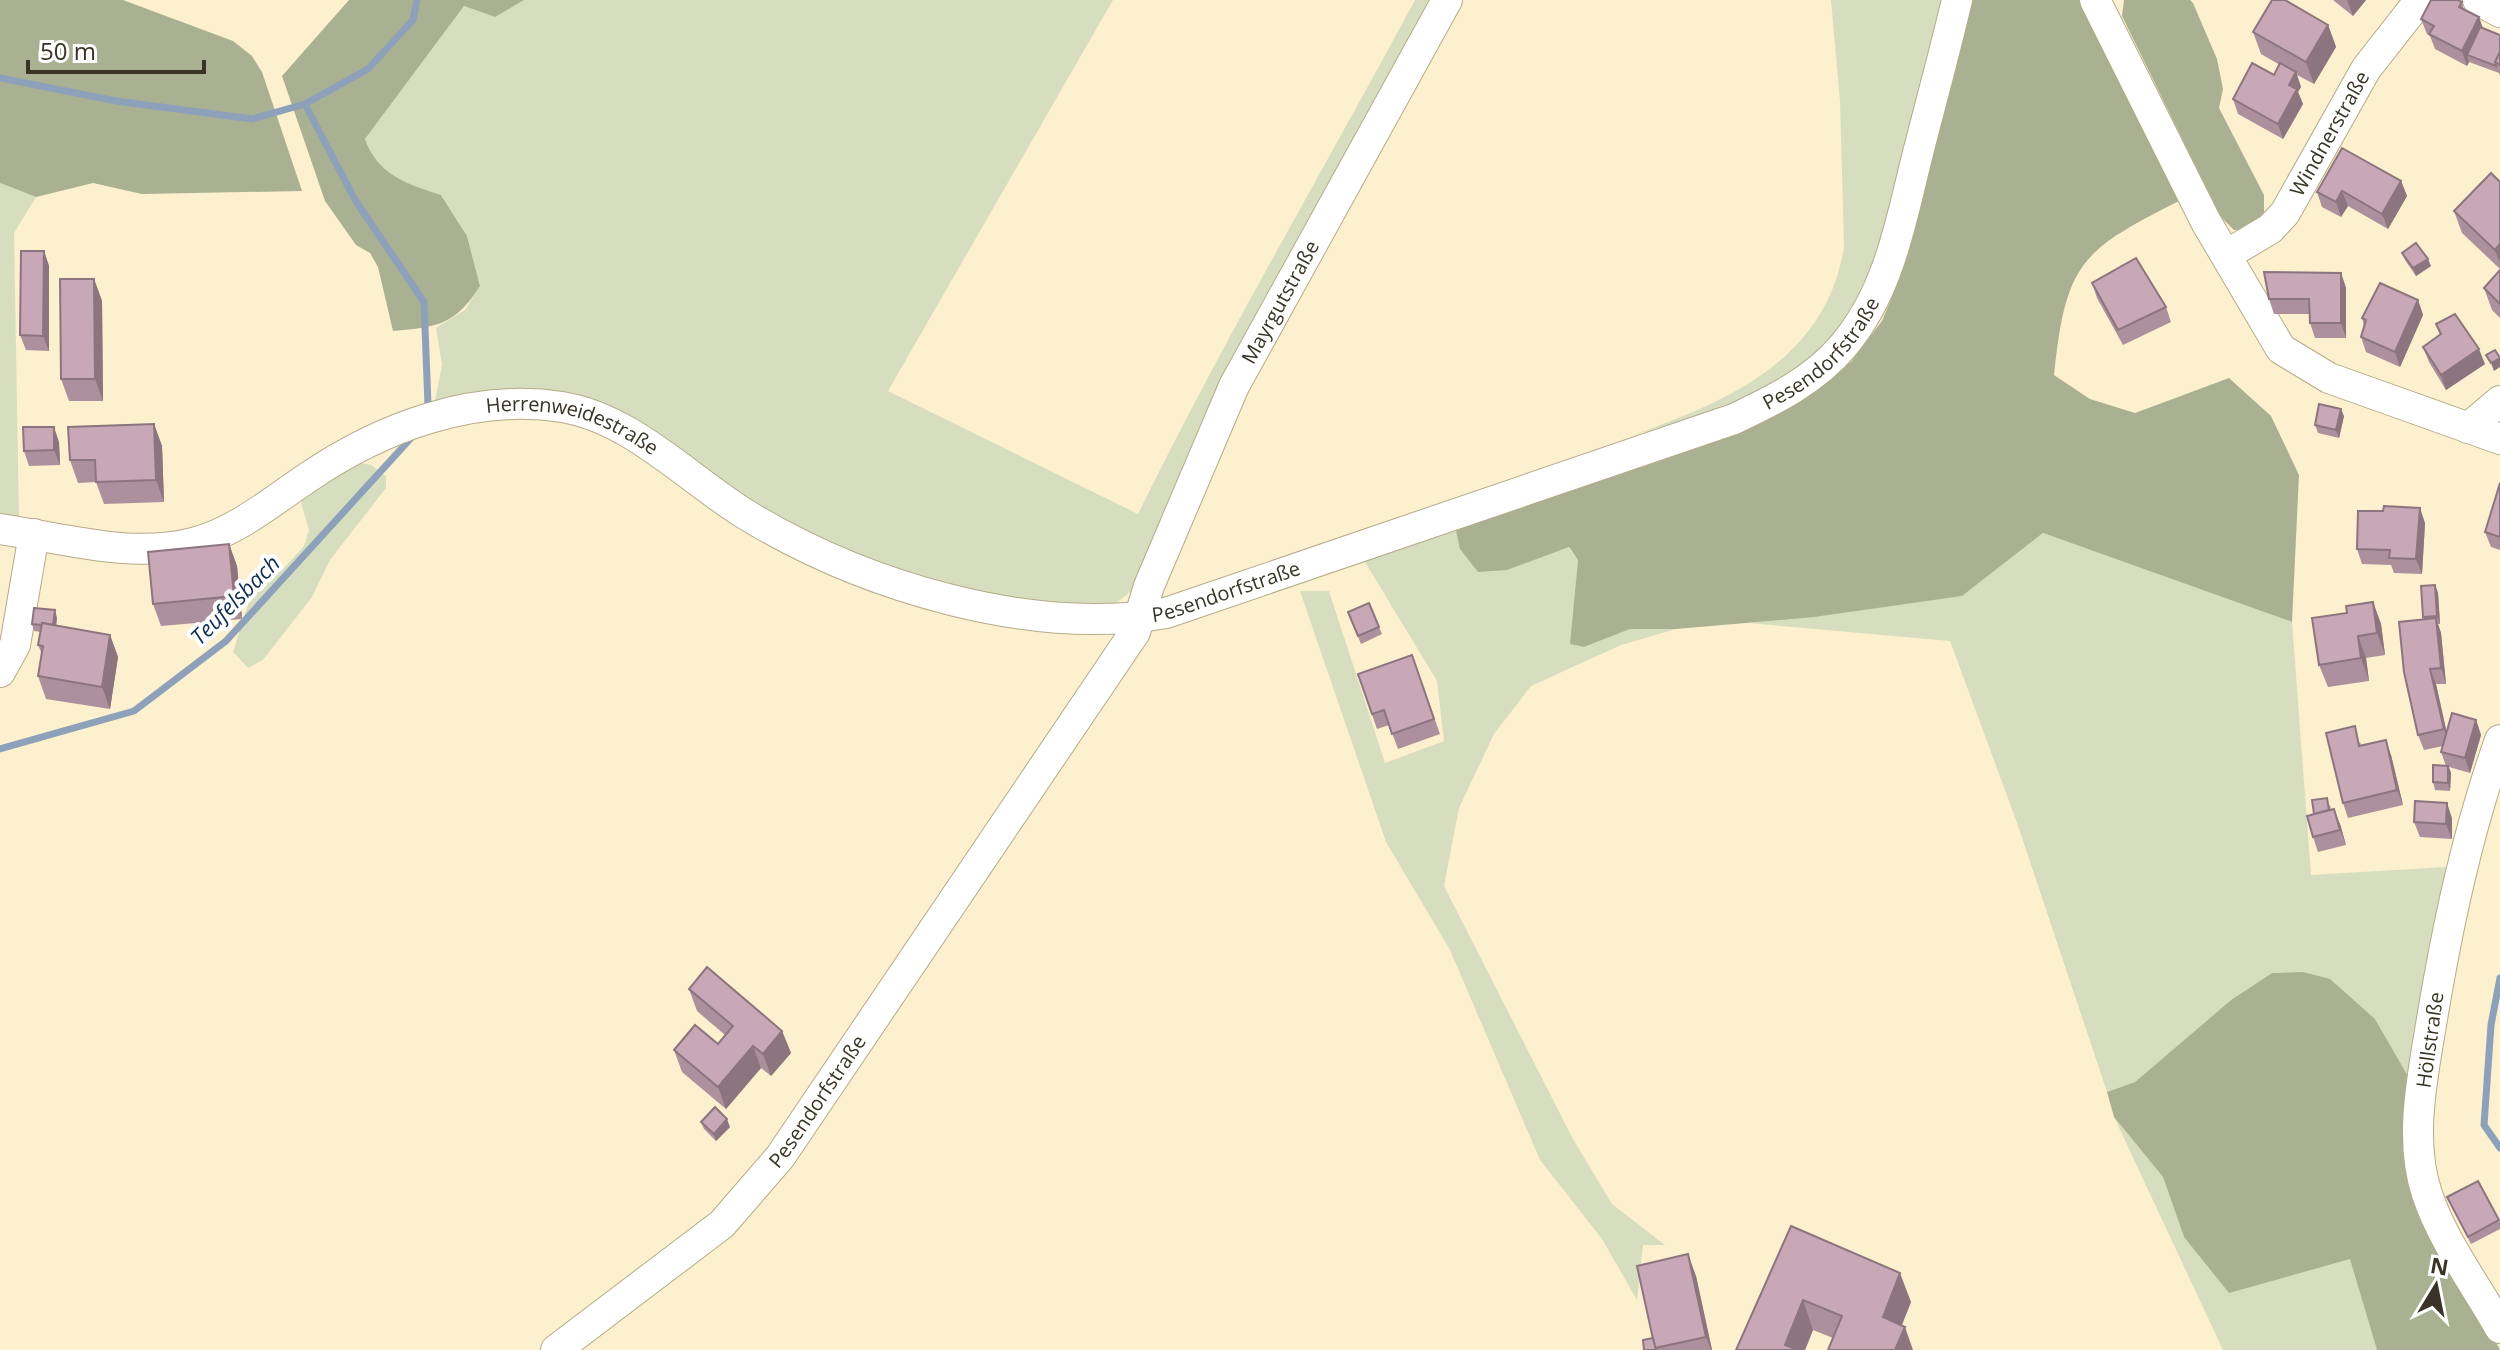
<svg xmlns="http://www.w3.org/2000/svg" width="2500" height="1350" viewBox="0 0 2500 1350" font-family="'Open Sans',sans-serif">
<rect width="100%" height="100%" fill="#fdf0ce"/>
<g fill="#d7dec0">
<path d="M 524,0 L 1113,0 L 888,391 L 1138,514 C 1224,339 1323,171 1415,0 L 1439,0 L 1130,592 L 1111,607 L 1082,610 L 948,587 L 807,535 L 609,413 L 434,406 L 442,365 L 436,328 L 465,310 L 480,286 L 467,236 L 442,196 C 405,184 380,177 365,139 L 464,6 L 495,17 Z"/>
<path d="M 1831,0 L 1942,0 L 1884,241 L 1858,308 L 1827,344 L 1803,364 L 1741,404 L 1630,436 C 1727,402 1826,360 1844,247 L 1840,101 Z"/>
<polygon points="0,183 36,197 14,233 19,519 0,517"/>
<polygon points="361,463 371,465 386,476 386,488 330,560 312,597 263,660 248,668 233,652 251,595 285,567 304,546 309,530 300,499 311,480"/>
<polygon points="1455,526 1507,570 1568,547 1578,560 1571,644 1584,647 1630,629 1676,629 1621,645 1531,686 1494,734 1459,808 1444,886 1573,1139 1612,1204 1665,1245 1643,1245 1637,1300 1602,1239 1540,1160 1450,950 1386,842 1300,591 1329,591 1385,763 1444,741 1437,681 1362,557"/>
<polygon points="2043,533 2292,622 2311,875 2446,867 2412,1083 2375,1019 2303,972 2272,973 2231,1000 2135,1082 2107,1092 2016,820 1950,641 1748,623 1962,596"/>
<polygon points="2114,1117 2163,1177 2184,1237 2351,1259 2377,1350 2223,1350"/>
</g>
<g fill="#aab192">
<polygon points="0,0 123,0 233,41 252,56 262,72 302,191 142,194 93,183 36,197 0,183"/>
<path d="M 349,0 L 524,0 L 495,17 L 464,6 L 365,139 C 378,175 407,184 441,195 L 467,236 L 480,286 C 455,325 438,327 393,331 L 378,267 L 370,253 L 356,245 L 325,201 L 282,76 Z"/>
<path d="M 1972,0 L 2086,0 L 2179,201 C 2080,251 2066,263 2054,375 L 2090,399 L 2135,413 L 2229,378 L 2271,416 L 2299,475 L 2292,622 L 2043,533 L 1962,596 L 1814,617 L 1676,629 L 1630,629 L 1584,647 L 1570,644 L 1578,560 L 1569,547 L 1507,570 L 1478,572 L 1460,549 L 1455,526 L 1811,393 L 1851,362 L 1882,321 L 1901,275 Z"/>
<polygon points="2124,0 2190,0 2193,3 2217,59 2223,89 2219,108 2264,195 2264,217 2248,230 2234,230 2220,216 2122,16"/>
<polygon points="2303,972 2330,979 2375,1019 2412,1083 2448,1251 2500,1350 2377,1350 2350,1259 2229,1293 2184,1237 2163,1177 2114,1117 2107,1092 2135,1082 2231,1000 2272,973"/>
</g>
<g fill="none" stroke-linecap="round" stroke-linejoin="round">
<g stroke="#8da1ba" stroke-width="7">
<polyline points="0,78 116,101 252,119 305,104 368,69 413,20 417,0"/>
<polyline points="305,104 355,200 424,302 428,405"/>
<polyline points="0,749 134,711 226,641 412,437"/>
<polyline points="2500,978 2491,1025 2484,1125 2500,1148"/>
</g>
<g stroke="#b5aa89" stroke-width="32">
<g id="minor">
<polyline points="2095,0 2206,222 2281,349 2329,378 2500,439"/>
<polyline points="2478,0 2500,12"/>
<path id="s1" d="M 2228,254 L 2270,229 L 2285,213 L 2366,69 L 2420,0"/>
<polyline points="2468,428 2500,401"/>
<path id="s2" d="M 0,529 C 62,538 131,559 193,543 C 236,532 271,502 307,478 C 380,428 472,393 562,407 C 631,418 687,478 745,514 C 861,585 1030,637 1166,613 L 1734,419 C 1774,400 1815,380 1844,345 C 1890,290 1901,220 1918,153 C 1931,102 1945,51 1957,0"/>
<polyline points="0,672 15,645 34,534"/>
<path d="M 2500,740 C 2467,833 2447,928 2431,1025 C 2422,1079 2409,1141 2427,1194 C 2443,1242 2476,1285 2500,1328"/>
<path id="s3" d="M 556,1350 L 722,1224 L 780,1157 L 1135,632 L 1149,586 L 1234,386 L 1447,0"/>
</g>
</g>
<use href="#minor" stroke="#fff" stroke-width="30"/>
</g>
<g fill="#ac909d">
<polygon points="2333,0 2366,0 2353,16"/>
<polygon points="2462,2 2464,10 2479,17 2483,29 2500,35 2500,76 2499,73 2469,62 2467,66 2435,49 2430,36 2427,34 2421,19"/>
<polygon points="2328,25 2336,47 2314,84 2297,75 2301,87 2298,92 2303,104 2283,139 2238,114 2233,99 2274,75 2280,65 2261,54 2253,32"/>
<polygon points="2401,181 2407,196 2388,229 2348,206 2341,217 2322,207 2317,192"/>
<polygon points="2500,182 2500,269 2462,233 2454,211"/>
<polygon points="44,251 49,266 49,351 26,350 20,335"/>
<polygon points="2402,253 2431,266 2416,276 2405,260"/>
<polygon points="2500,270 2500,318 2492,310 2484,288"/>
<polygon points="2341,273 2346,288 2346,338 2315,338 2310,323 2310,314 2274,314 2269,299"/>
<polygon points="94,279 102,301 103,401 69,401 61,379"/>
<polygon points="2092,283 2166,307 2171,322 2123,345 2097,298"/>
<polygon points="2418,300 2423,315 2400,367 2366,352 2361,337 2364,325 2362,318"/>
<polygon points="2436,324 2485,364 2446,390 2429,362 2423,347 2440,335"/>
<polygon points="2344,416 2339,438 2318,433 2315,425"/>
<polygon points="154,424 162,446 164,502 104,504 96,482 78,483 70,460"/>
<polygon points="59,442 60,465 29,466 24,451"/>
<polygon points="2500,483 2500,550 2491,547 2485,532"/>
<polygon points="2425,523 2422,574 2394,573 2391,565 2362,564 2357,549"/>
<polygon points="229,544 237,566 242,619 161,626 153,604"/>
<polygon points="2435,585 2438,593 2440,624 2438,624 2441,633 2446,684 2436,684 2447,733 2476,720 2481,735 2470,773 2449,767 2451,773 2450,791 2435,790 2433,782 2446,766 2441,752 2443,746 2424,750 2418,735 2423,617"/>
<polygon points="2373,602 2381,624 2385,655 2366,658 2369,681 2328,687 2319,665 2347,613"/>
<polygon points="1369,603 1382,634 1361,644 1348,612"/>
<polygon points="57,618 56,626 110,635 118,657 110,709 46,699 38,676 42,654 38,645 41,632 34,631 32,624"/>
<polygon points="1412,655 1440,734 1398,749 1389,725 1377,729 1358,674"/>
<polygon points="2360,741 2361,746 2391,755 2403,805 2348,818 2343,803"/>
<polygon points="2330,805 2331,810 2340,824 2346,845 2318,852 2313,837 2314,814"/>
<polygon points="2452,818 2452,839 2420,837 2414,822"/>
<polygon points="689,989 782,1031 791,1053 771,1076 761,1068 726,1109 682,1072 674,1050 718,1044 725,1035 697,1011"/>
<polygon points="701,1122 730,1127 716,1141 704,1129"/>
<polygon points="2478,1181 2500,1222 2500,1229 2471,1244 2447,1197"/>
<polygon points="1791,1226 1911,1302 1902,1325 1833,1338 1813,1330 1805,1350 1736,1350"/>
<polygon points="1696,1276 1712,1350 1644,1350 1653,1338"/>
</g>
<g fill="#8c757f">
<polygon points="2347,0 2366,0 2353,16"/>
<polygon points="2479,17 2484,32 2467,55 2469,62 2467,66 2462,51"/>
<polygon points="2328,25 2336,47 2314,84 2306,62"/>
<polygon points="2296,72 2301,87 2298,92 2303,104 2283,139 2278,124 2289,85"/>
<polygon points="2401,181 2407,196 2388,229 2382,214"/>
<polygon points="2342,191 2348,206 2341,217 2336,202"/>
<polygon points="2500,244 2500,263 2495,250"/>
<polygon points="44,251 49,266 49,351 43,336"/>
<polygon points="2428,259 2431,266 2416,276 2413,268"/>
<polygon points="2341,273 2346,288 2346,338 2341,323"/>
<polygon points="94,279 102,301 103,401 95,379"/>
<polygon points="2418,300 2423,315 2400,367 2395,352"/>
<polygon points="2479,349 2485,364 2446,390 2441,375"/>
<polygon points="2500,358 2500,367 2494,371 2491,363"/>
<polygon points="2341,409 2344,416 2339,438 2336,430"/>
<polygon points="154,424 162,446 164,502 156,480"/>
<polygon points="54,427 59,442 60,465 54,450"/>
<polygon points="2420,508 2425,523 2422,574 2416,559"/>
<polygon points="229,544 237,566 242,619 234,596"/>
<polygon points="2435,585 2438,593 2440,624 2437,616"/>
<polygon points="2373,602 2381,624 2385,655 2377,633"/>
<polygon points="55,610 57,618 55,634 53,626"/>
<polygon points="2436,618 2441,633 2446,684 2441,668"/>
<polygon points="110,635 118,657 110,709 102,687"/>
<polygon points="2358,636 2366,658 2369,681 2361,658"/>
<polygon points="2430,669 2436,684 2449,744 2444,729"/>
<polygon points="2476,720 2481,735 2470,773 2465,758"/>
<polygon points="2386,740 2391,755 2403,805 2397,790"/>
<polygon points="2448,766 2451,773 2450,791 2448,783"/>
<polygon points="2447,803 2452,818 2452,839 2446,824"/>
<polygon points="2334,809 2340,824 2346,845 2340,830"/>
<polygon points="782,1031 791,1053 771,1076 763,1054"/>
<polygon points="753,1046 761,1068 726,1109 718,1087"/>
<polygon points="727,1119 730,1127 716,1141 714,1134"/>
<polygon points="1688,1254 1696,1276 1712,1350 1711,1350 1706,1337"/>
<polygon points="1900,1273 1911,1302 1893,1346 1883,1317"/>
<polygon points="1803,1300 1813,1330 1805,1350 1787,1350 1785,1345"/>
<polygon points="1905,1327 1913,1350 1895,1350"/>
</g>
<g fill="#c8a7b6" stroke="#8c757f" stroke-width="2">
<polygon points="2272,0 2285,0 2328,25 2306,62 2253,32"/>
<polygon points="2431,0 2458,0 2462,2 2459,7 2479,17 2462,51 2429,34 2434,26 2421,19"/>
<polygon points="2480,27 2500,35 2500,52 2495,62 2496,66 2467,55"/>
<polygon points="2500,52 2500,65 2495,62"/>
<polygon points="2252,63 2274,75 2280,63 2296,72 2289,85 2297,89 2278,124 2233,99"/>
<polygon points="2342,148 2401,181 2382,214 2342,191 2336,202 2317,192"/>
<polygon points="2491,173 2500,182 2500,244 2495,250 2454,211"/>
<polygon points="2416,243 2428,259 2413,268 2402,253"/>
<polygon points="21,251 44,251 43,336 20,335"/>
<polygon points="2136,258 2166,307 2118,330 2092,283"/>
<polygon points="2500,270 2500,304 2484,288"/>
<polygon points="2264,272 2341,273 2341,323 2310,323 2309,299 2269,299"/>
<polygon points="60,279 94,279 95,379 61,379"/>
<polygon points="2380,283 2418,300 2395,352 2361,337 2366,320 2362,318"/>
<polygon points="2455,314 2479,349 2441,375 2423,347 2441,334 2436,324"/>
<polygon points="2495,350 2500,358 2491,363 2486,355"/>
<polygon points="2319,404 2341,409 2336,430 2315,425"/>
<polygon points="154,424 156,480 96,482 95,460 70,460 68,427"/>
<polygon points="23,427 54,427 54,450 24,451"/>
<polygon points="2500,483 2500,537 2485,532"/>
<polygon points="2384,506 2420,508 2416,559 2389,558 2390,550 2357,549 2358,511 2383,511"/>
<polygon points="229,544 234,596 153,604 148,552"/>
<polygon points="2435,585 2437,616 2423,617 2421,586"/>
<polygon points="2373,602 2377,633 2358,636 2361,658 2319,665 2312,618 2347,613 2346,606"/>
<polygon points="1369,603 1379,627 1358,636 1348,612"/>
<polygon points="34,608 55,610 53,625 42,623 42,625 32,624"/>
<polygon points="2436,618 2441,668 2430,669 2444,729 2418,735 2404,672 2399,622"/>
<polygon points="42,623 110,635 102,687 38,676 43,646 38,645"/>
<polygon points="1412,655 1434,719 1392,734 1384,710 1372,714 1358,674"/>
<polygon points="2452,713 2476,720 2465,758 2441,752"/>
<polygon points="2355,726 2359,746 2386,740 2397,790 2343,803 2326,733"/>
<polygon points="2433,765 2448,766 2448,783 2433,782"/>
<polygon points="2327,798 2329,810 2314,814 2312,800"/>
<polygon points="2415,801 2447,803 2446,824 2414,822"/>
<polygon points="2334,809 2340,830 2313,837 2307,816"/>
<polygon points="707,967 782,1031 763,1054 753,1046 718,1087 674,1050 695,1025 718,1044 733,1026 689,989"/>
<polygon points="715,1107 727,1119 714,1134 701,1122"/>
<polygon points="2478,1181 2499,1220 2468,1237 2447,1197"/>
<polygon points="1791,1226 1900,1273 1883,1317 1905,1327 1895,1350 1828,1350 1842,1316 1803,1300 1785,1345 1798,1350 1736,1350"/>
<polygon points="1688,1254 1706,1337 1655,1348 1637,1266"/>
<polygon points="1653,1338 1656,1350 1644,1350 1643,1340"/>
</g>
<g text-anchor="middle" stroke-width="8" stroke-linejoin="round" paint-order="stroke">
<g font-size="20" fill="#393426" stroke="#fff">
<text dy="7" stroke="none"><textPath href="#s1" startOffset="162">Windnerstraße</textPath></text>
<text dy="7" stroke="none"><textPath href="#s3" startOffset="1292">Mayrgutstraße</textPath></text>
<text dy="7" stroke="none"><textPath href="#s2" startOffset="1964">Pesendorfstraße</textPath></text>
<text dy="7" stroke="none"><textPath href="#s2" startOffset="612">Herrenweidestraße</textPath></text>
<text dy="7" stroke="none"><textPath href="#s2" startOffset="1316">Pesendorfstraße</textPath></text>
<text transform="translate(2430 1040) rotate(-82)" y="7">Höllstraße</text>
<text dy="7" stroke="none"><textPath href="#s3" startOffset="364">Pesendorfstraße</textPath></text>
</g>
<g font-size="22" font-style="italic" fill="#0f2e51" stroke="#fff">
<text transform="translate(235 600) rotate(-45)" y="8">Teufelsbach</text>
</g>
</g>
<g transform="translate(2436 1286) rotate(10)" stroke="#ffffff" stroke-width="6" paint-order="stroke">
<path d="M0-6L14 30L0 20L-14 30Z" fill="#393426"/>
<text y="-12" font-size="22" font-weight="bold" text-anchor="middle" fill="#393426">N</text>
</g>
<path d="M28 60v12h176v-12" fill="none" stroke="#393426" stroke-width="4"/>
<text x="40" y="60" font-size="24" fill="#393426" stroke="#ffffff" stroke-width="6" paint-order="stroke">50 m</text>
</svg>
